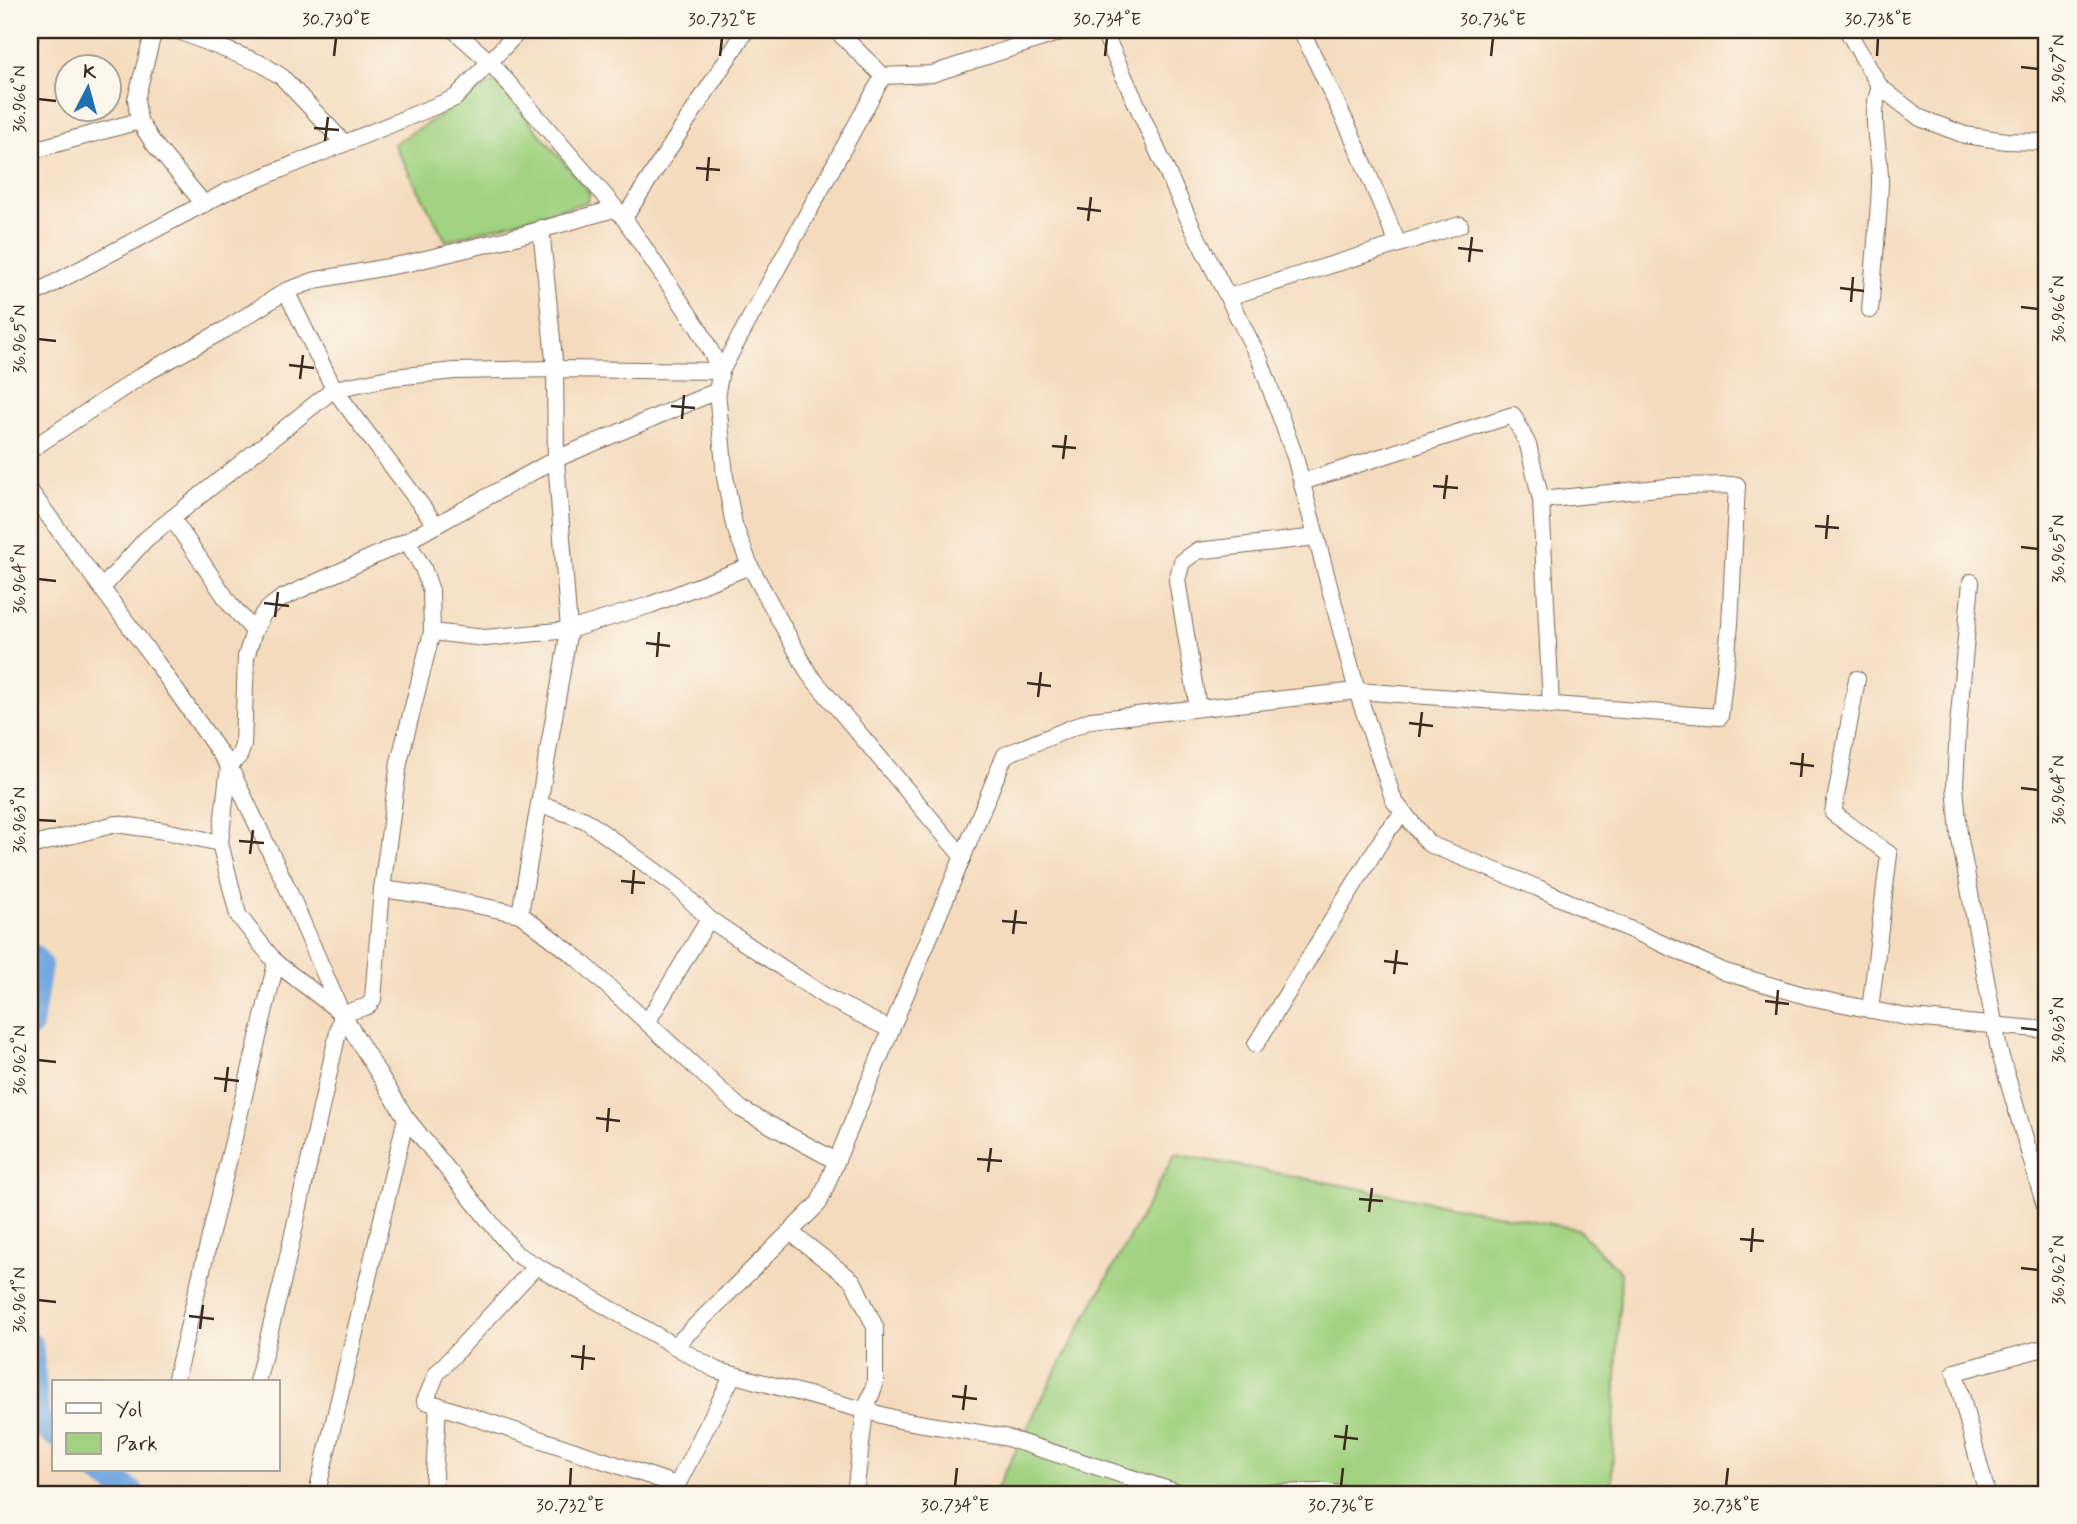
<svg xmlns="http://www.w3.org/2000/svg" width="2077" height="1524" viewBox="0 0 2077 1524" font-family="Mynerve,sans-serif">
<rect width="100%" height="100%" fill="#fbf7ec"/>
<filter id="ink" filterUnits="userSpaceOnUse"><feTurbulence type="fractalNoise" baseFrequency=".0143" numOctaves="2"/><feDisplacementMap in="SourceGraphic" scale="14" xChannelSelector="R" yChannelSelector="G"/><feConvolveMatrix kernelMatrix="1 2 1 2 8 2 1 2 1" color-interpolation-filters="sRGB"/></filter>
<filter id="wash" filterUnits="userSpaceOnUse"><feTurbulence type="fractalNoise" baseFrequency=".00686" numOctaves="4" result="noise"/><feDisplacementMap in="SourceGraphic" scale="28" xChannelSelector="R" yChannelSelector="G"/><feGaussianBlur stdDeviation="1.57" result="paint"/><feColorMatrix in="noise" values="0 0 0 0 0 0 0 0 0 0 0 0 0 0 0 0 0 1.4 0 .05"/><feComposite in="paint" operator="in"/></filter>
<g filter="url(#wash)">
<rect width="100%" height="100%" fill="#f4dbbd"/>
<g fill="#a1d281" stroke="#6e7e50" stroke-width="2">
<polygon points="495,81 590,193 587,202 446,241 394,144"/>
<polygon points="1175,1154 1577,1229 1621,1273 1611,1493 1626,1494 994,1494 1051,1381"/>
</g>
<g fill="none" stroke-linecap="round" stroke-linejoin="round">
<g stroke="#73a8e0" stroke-width="26">
<polyline points="30,955 39,965 30,1025"/>
<polyline points="30,1345 37,1420 54,1434"/>
<polyline points="98,1470 133,1494"/>
</g>
</g>
</g>
<g filter="url(#ink)">
<g fill="none" stroke-linecap="round" stroke-linejoin="round">
<g stroke="#7c6856" stroke-width="18">
<g id="minor">
<polyline points="154,30 136,99 139,121 154,144 204,204"/>
<polyline points="176,30 262,64 282,77 344,143"/>
<polyline points="454,30 490,62 624,218 699,329 721,371"/>
<polyline points="836,30 883,76 932,74 1067,30"/>
<polyline points="1103,30 1193,229 1260,360 1295,457 1357,691 1394,801 1429,844 1538,888 1725,972 1810,997 1911,1018 2047,1030"/>
<polyline points="1301,30 1350,131 1398,244"/>
<polyline points="1847,30 1880,87 1920,118 1965,135 2006,141 2047,142"/>
<polyline points="30,39 31,30"/>
<polyline points="883,76 721,371 717,391 725,477 734,525 750,566 809,674 963,857"/>
<polyline points="30,151 139,121"/>
<polyline points="624,218 746,30"/>
<polyline points="286,291 334,389 436,525"/>
<polyline points="30,296 226,192 455,98 520,30"/>
<polyline points="1228,297 1460,225"/>
<path d="M 1870,310 C 1874,268 1878,226 1880,184 C 1881,152 1868,117 1880,87"/>
<polyline points="30,450 144,374 226,329 286,291 316,280 409,263 508,239 614,209"/>
<polyline points="1302,482 1513,415 1528,445 1541,500 1551,706"/>
<polyline points="30,491 156,662 229,766 287,887 342,1014 406,1118 516,1254 716,1370 900,1420 1004,1437 1182,1494"/>
<polyline points="172,518 230,604 254,631"/>
<polyline points="1971,582 1958,726 1955,786 1959,834 1999,1050 2047,1213"/>
<polyline points="102,588 146,539 334,389 394,377 455,371 555,369 721,371"/>
<polyline points="432,632 485,638 569,630 650,605 750,566"/>
<polyline points="1857,679 1833,813 1889,854 1870,1010"/>
<polyline points="1198,708 1177,580 1182,562 1197,551 1316,537"/>
<polyline points="539,806 552,808 585,820 677,887 709,919 826,997 891,1030"/>
<polyline points="30,846 116,824 165,831 220,843"/>
<polyline points="382,889 432,896 520,914 576,957 741,1109 836,1161"/>
<polyline points="520,914 569,630 556,459 555,369 541,228"/>
<polyline points="340,1012 276,963 238,915 220,843 229,766 239,756 243,746 246,657 254,631 263,614 270,607 282,598 407,541 556,459 717,391"/>
<polyline points="342,1014 368,1006 373,999 382,889 399,762 432,632 431,591 423,568 407,541"/>
<polyline points="648,1021 709,919"/>
<polyline points="1256,1044 1387,831 1404,813"/>
<polyline points="790,1232 853,1281 875,1327 875,1384 865,1411 855,1494"/>
<polyline points="536,1266 437,1373 425,1401 677,1485 733,1375"/>
<polyline points="675,1346 819,1203 1005,755 1091,720 1357,691 1720,717 1730,625 1737,485 1677,486 1541,500"/>
<polyline points="175,1382 276,963"/>
<polyline points="257,1382 283,1279 342,1014"/>
<polyline points="318,1488 406,1118"/>
<polyline points="433,1494 438,1405"/>
<polyline points="1207,1494 1325,1492 1343,1494"/>
<polyline points="1987,1494 1955,1372 2047,1347"/>
</g>
</g>
<use href="#minor" stroke="#fff" stroke-width="16"/>
</g>
</g>
<path fill="none" stroke="#3b2a1e" stroke-width="2.5" d="M 334,56 L 336,38M 720,56 L 722,38M 1105,56 L 1107,38M 1491,56 L 1493,38M 1877,56 L 1878,38M 2021,67 L 2038,69M 38,99 L 56,101M 314,128 L 339,130M 325,141 L 328,117M 696,168 L 720,170M 707,181 L 709,157M 1077,208 L 1101,211M 1088,221 L 1091,197M 1458,248 L 1483,251M 1469,262 L 1472,237M 1840,288 L 1864,291M 1851,302 L 1853,277M 2021,307 L 2038,309M 38,339 L 56,341M 289,365 L 314,368M 300,379 L 303,355M 671,406 L 695,408M 682,419 L 684,395M 1052,446 L 1076,448M 1063,459 L 1066,435M 1433,486 L 1458,488M 1444,499 L 1447,475M 1815,526 L 1839,528M 1826,539 L 1828,515M 2021,547 L 2038,549M 38,579 L 56,581M 264,603 L 289,606M 275,617 L 278,592M 646,643 L 670,646M 657,657 L 659,632M 1027,683 L 1051,686M 1038,697 L 1041,672M 1409,723 L 1433,726M 1419,737 L 1422,712M 1790,763 L 1814,766M 1801,777 L 1803,753M 2021,788 L 2038,790M 38,820 L 56,821M 239,841 L 264,843M 250,854 L 253,830M 621,881 L 645,883M 632,894 L 634,870M 1002,921 L 1027,923M 1013,934 L 1016,910M 1384,961 L 1408,964M 1394,974 L 1397,950M 1765,1001 L 1789,1004M 1776,1015 L 1778,990M 2021,1028 L 2038,1030M 38,1060 L 56,1062M 214,1078 L 239,1081M 225,1092 L 228,1067M 596,1118 L 620,1121M 607,1132 L 609,1108M 977,1159 L 1002,1161M 988,1172 L 991,1148M 1359,1199 L 1383,1201M 1369,1212 L 1372,1188M 1740,1239 L 1764,1241M 1751,1252 L 1753,1228M 2021,1268 L 2038,1270M 38,1300 L 56,1302M 189,1316 L 214,1319M 200,1329 L 203,1305M 571,1356 L 595,1359M 582,1370 L 584,1345M 952,1396 L 977,1399M 963,1410 L 966,1385M 1334,1436 L 1358,1439M 1344,1450 L 1347,1425M 570,1486 L 571,1468M 955,1486 L 957,1468M 1341,1486 L 1343,1468M 1726,1486 L 1728,1468"/>
<rect width="2077" height="1524" fill="none" stroke="#fbf7ec" stroke-width="77"/>
<rect x="52" y="1380" width="228" height="91" fill="#fbf7ec" stroke="#aea59a" stroke-width="2"/>
<rect x="66" y="1403" width="35" height="10" fill="#ffffff" stroke="#aea59a" stroke-width="2"/>
<text x="116" y="1416" font-size="21" fill="#3b2a1e">Yol</text>
<rect x="66" y="1433" width="35" height="21" fill="#a1d281" stroke="#aea59a" stroke-width="2"/>
<text x="116" y="1450" font-size="21" fill="#3b2a1e">Park</text>
<g transform="translate(88 88) rotate(6)"><circle r="33" fill="#fbf7ec" stroke="#aea59a" stroke-width="2"/>
<path d="M0-5L12 26L0 18L-12 26Z" fill="#1f6fb2"/>
<text y="-10" font-size="19" font-weight="bold" text-anchor="middle" fill="#3b2a1e">K</text>
</g>
<rect x="38" y="38" width="2000" height="1448" fill="none" stroke="#3b2a1e" stroke-width="2.5"/>
<g font-size="18" text-anchor="middle" fill="#3b2a1e">
<text x="336" y="25">30.730°E</text>
<text x="722" y="25">30.732°E</text>
<text x="1107" y="25">30.734°E</text>
<text x="1493" y="25">30.736°E</text>
<text x="1878" y="25">30.738°E</text>
<text transform="translate(2058 69) rotate(-90)" y="6">36.967°N</text>
<text transform="translate(19 99) rotate(-90)" y="6">36.966°N</text>
<text transform="translate(2058 309) rotate(-90)" y="6">36.966°N</text>
<text transform="translate(19 339) rotate(-90)" y="6">36.965°N</text>
<text transform="translate(2058 549) rotate(-90)" y="6">36.965°N</text>
<text transform="translate(19 579) rotate(-90)" y="6">36.964°N</text>
<text transform="translate(2058 790) rotate(-90)" y="6">36.964°N</text>
<text transform="translate(19 820) rotate(-90)" y="6">36.963°N</text>
<text transform="translate(2058 1030) rotate(-90)" y="6">36.963°N</text>
<text transform="translate(19 1060) rotate(-90)" y="6">36.962°N</text>
<text transform="translate(2058 1270) rotate(-90)" y="6">36.962°N</text>
<text transform="translate(19 1300) rotate(-90)" y="6">36.961°N</text>
<text x="570" y="1511">30.732°E</text>
<text x="955" y="1511">30.734°E</text>
<text x="1341" y="1511">30.736°E</text>
<text x="1726" y="1511">30.738°E</text>
</g>
</svg>
